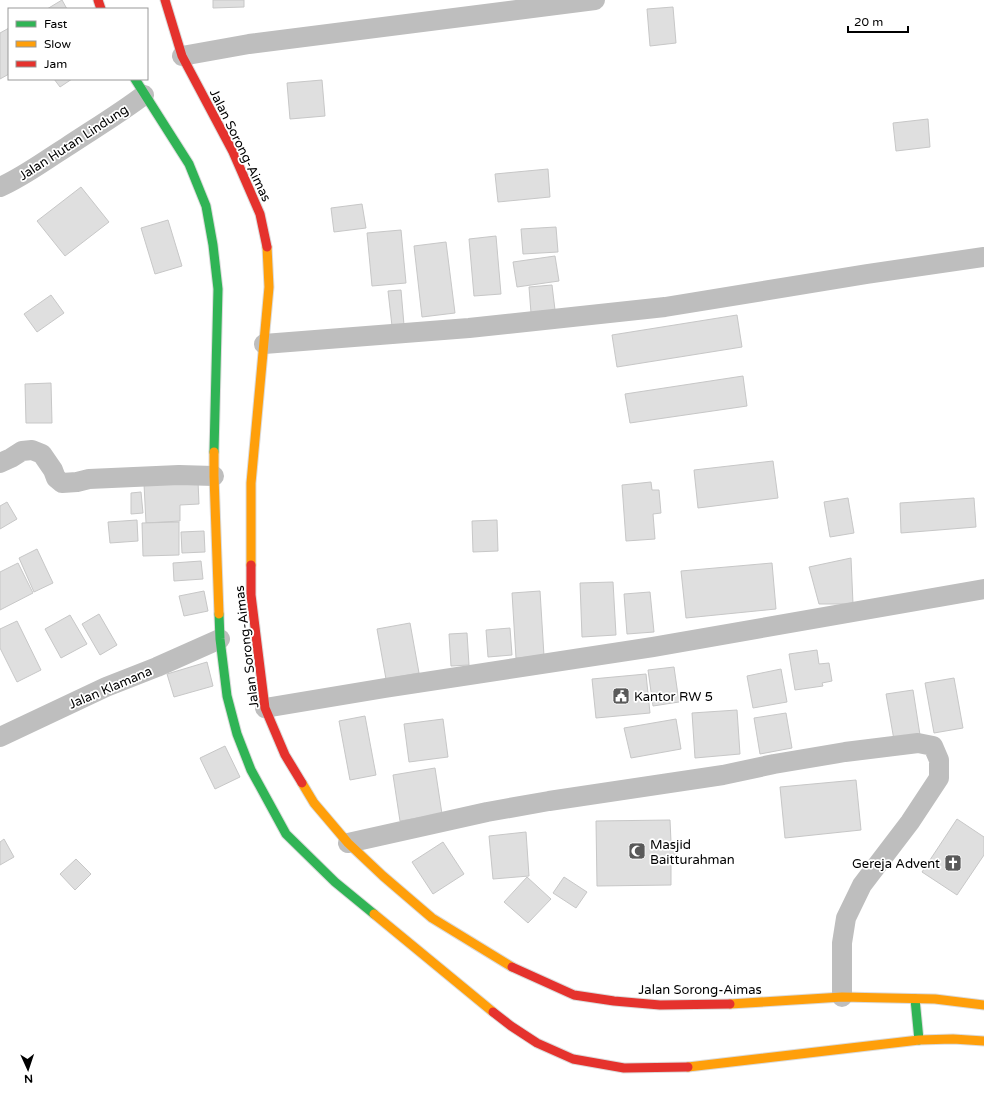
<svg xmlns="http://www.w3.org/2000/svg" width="984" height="1097" viewBox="0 0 984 1097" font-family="'Varela Round',sans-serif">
<rect width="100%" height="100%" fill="#fff"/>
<g fill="#dfdfdf" stroke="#c7c7c7">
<polygon points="62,0 67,9 47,9"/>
<polygon points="213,0 244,0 244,7 213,8"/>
<polygon points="673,7 676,43 650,46 647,9"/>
<polygon points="9,28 9,74 0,79 0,33"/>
<polygon points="54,79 72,79 60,87"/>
<polygon points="322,80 325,116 290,119 287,83"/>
<polygon points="928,119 930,147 896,151 893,123"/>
<polygon points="548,169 550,197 498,202 495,174"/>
<polygon points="81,187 109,222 65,256 37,221"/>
<polygon points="362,204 366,228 334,232 331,208"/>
<polygon points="168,220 182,266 155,274 141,228"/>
<polygon points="556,227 558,252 523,254 521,229"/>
<polygon points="401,230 406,283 372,286 367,233"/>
<polygon points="496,236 501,294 474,296 469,239"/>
<polygon points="446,242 455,313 422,317 414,246"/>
<polygon points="555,256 559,281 517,287 513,262"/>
<polygon points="552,285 555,310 531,313 529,287"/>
<polygon points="401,290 404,325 392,326 388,291"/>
<polygon points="51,295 64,313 37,332 24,314"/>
<polygon points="737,315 742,347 617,367 612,335"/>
<polygon points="743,376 747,406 630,423 625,394"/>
<polygon points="51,383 52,423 26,423 25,384"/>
<polygon points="773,461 778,498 698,508 694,470"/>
<polygon points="198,481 199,504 180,505 180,521 146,523 144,484"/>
<polygon points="651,482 652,490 659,490 661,513 653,514 655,539 626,541 622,485"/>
<polygon points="141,492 143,513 131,514 131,493"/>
<polygon points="848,498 854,533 830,537 824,502"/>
<polygon points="974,498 976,527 901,533 900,503"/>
<polygon points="7,502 17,519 0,529 0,506"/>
<polygon points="137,520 138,541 110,543 108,522"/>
<polygon points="497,520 498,551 473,552 472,521"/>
<polygon points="179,522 179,555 143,556 142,523"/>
<polygon points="204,531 205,552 182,553 181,532"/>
<polygon points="37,549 53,583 34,592 19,558"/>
<polygon points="851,558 853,604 819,604 809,567"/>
<polygon points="201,561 203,579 174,581 173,563"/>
<polygon points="18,563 33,593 0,610 0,572"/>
<polygon points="772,563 776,609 686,618 681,571"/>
<polygon points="613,582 616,635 582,637 580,583"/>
<polygon points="204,591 208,611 184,616 179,596"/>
<polygon points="540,591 544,656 516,658 512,593"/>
<polygon points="650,592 654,632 627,634 624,594"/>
<polygon points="99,614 117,645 100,655 82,624"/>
<polygon points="70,615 87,644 61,658 45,629"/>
<polygon points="17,621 41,670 17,682 0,648 0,629"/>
<polygon points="410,623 419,673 386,679 377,629"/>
<polygon points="510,628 512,655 488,657 486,630"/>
<polygon points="467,633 469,665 451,666 449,634"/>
<polygon points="817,650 819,664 829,663 832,681 822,683 823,686 795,690 789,654"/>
<polygon points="207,662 213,686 174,697 167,674"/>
<polygon points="674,667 679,702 653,706 648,670"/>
<polygon points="781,669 787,702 753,708 747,676"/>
<polygon points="646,674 650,713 596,718 592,679"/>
<polygon points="954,678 963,728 934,733 925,683"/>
<polygon points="913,690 920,735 894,740 886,694"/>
<polygon points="737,710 740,754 695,758 692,713"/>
<polygon points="786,713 792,748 760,754 754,718"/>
<polygon points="365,716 376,775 350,780 339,721"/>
<polygon points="443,719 448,757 409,762 404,724"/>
<polygon points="676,719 681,749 631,758 624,728"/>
<polygon points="225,746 240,777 215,789 200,758"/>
<polygon points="435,768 442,814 400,821 393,775"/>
<polygon points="856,780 861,830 785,838 780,787"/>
<polygon points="957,819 984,837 984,855 957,895 922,872"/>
<polygon points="670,820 671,842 677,842 678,861 671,861 671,885 597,886 596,821"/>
<polygon points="526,832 529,876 493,879 489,836"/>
<polygon points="4,839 14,857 0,865 0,842"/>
<polygon points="443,842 464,874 433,894 412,862"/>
<polygon points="76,859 91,874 75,890 60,874"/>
<polygon points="527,877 551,899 528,923 504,902"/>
<polygon points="564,877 587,892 576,908 553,893"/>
</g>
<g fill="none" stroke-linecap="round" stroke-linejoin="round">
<g stroke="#dbdbdb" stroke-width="11">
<g id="fast">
<polyline points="135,79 189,164 206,206 213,245 218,289 214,452"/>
<polyline points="219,614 220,639 227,696 237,734 251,770 286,834 335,882 374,914"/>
<polyline points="915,999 919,1040"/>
</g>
</g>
<g stroke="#dbdbdb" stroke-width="11">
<g id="slow">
<polyline points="214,452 214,476 219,614"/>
<polyline points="251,565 251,483 269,287 267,247"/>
<polyline points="302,783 314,803 348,843 383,876 432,918 512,967"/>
<polyline points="374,914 493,1012"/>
<polyline points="730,1004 842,997 935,999 984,1005"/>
<polyline points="688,1067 919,1040 953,1039 984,1041"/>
</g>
</g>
<g stroke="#dbdbdb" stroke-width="11">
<g id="jam">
<polyline points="98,0 101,9"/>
<polyline points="165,0 182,56 233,152 260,214 267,247"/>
<polyline points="251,565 251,595 265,708 285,755 302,783"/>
<polyline points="512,967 574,995 614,1001 660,1005 730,1004"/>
<polyline points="493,1012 511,1026 537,1043 573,1059 624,1068 688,1067"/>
</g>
</g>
<g stroke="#bebebe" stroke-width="20">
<polyline points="182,56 249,44 595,0"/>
<path d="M 0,187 C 23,177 44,161 65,148 C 92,130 119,114 144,95"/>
<polyline points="264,344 469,328 665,307 867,274 984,257"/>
<polyline points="0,463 11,458 22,451 32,450 42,454 53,470 56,478 62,483 77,482 89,479 179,475 214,476"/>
<polyline points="265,708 385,688 653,647 984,589"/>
<polyline points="0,737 106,687 157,667 220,639"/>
<polyline points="348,843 487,812 549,801 723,775 774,764 845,752 918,743 933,746 939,760 939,778 910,822 862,885 846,918 842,943 842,997"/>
</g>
<use href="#fast" stroke="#30b455" stroke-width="9"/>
<use href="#slow" stroke="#ff9f0a" stroke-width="9"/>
<use href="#jam" stroke="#e5322d" stroke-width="9"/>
</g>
<defs>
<g id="civic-square" transform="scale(0.9)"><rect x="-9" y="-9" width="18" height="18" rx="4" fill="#595959" stroke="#fff"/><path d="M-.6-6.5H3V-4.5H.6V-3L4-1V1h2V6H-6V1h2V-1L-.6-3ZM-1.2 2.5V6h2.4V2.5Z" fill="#fff"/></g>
<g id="mosque-square" transform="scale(0.9)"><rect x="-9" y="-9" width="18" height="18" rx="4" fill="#595959" stroke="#fff"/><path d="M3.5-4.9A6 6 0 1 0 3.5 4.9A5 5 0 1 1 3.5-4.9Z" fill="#fff"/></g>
<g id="church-square" transform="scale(0.9)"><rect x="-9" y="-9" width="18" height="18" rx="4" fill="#595959" stroke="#fff"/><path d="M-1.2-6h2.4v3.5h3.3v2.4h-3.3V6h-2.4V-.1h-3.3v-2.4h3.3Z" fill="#fff"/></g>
</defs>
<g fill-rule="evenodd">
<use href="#civic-square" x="621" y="696"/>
<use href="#mosque-square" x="637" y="851"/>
<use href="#church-square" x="953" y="863"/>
</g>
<g text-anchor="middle" stroke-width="3.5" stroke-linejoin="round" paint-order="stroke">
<g font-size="13" fill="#000" stroke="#fff">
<text transform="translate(73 142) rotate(-33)" y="5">Jalan Hutan Lindung</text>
<text transform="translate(241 145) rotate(64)" y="5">Jalan Sorong-Aimas</text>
<text transform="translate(246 647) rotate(-97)" y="5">Jalan Sorong-Aimas</text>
<text transform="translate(110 687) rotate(-23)" y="5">Jalan Klamana</text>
<text x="700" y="994">Jalan Sorong-Aimas</text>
</g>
<g font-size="13" fill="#000" stroke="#fff" text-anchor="start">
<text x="634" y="701">Kantor RW 5</text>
<text x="650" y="849">Masjid<tspan x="650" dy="15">Baitturahman</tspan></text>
<text x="940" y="868" text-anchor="end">Gereja Advent</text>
</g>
</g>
<rect x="8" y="8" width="140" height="72" fill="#ffffff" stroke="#999999"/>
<rect x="16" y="21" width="20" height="6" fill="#30b455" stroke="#999999"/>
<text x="44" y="28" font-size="12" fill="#000000">Fast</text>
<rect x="16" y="41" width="20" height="6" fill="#ff9f0a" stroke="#999999"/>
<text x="44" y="48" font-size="12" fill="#000000">Slow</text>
<rect x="16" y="61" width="20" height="6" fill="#e5322d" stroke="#999999"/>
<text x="44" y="68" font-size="12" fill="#000000">Jam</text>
<g transform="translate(28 1069) rotate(177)" stroke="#ffffff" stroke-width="3" paint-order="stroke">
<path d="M0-3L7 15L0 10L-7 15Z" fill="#000000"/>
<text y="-6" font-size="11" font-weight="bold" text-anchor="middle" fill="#000000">N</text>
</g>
<path d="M848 26v6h60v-6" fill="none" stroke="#000000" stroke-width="2"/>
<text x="854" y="26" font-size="12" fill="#000000" stroke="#ffffff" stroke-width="3" paint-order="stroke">20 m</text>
</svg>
